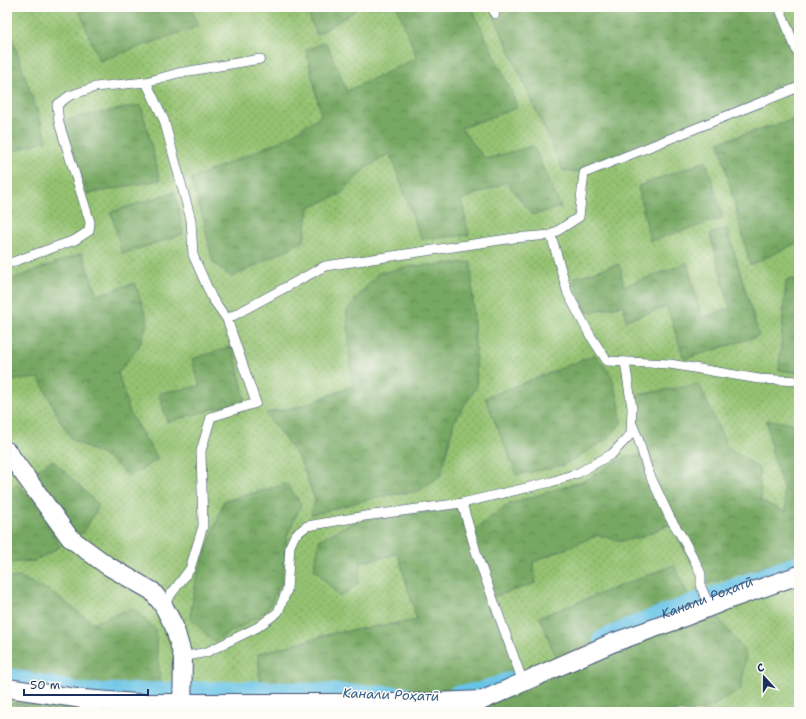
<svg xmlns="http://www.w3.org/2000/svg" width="806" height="719" viewBox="0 0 806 719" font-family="'Shantell Sans',sans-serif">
<defs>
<pattern id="grass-dots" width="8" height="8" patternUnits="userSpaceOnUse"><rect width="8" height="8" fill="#94c271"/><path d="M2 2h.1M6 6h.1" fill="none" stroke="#789e60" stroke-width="1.8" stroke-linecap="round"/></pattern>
<pattern id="forest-crowns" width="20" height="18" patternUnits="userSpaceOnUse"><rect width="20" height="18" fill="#77a863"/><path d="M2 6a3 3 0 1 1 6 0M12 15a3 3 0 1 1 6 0" fill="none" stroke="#618955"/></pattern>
</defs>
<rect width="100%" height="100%" fill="#fdfcf7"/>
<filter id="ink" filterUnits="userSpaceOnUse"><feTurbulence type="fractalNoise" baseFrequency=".025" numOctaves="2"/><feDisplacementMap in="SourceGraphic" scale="8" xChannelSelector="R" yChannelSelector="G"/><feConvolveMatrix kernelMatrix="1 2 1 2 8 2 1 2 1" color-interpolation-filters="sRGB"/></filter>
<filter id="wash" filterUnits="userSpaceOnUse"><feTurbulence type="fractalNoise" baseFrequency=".012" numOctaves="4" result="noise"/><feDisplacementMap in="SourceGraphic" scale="16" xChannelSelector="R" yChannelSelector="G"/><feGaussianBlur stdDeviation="0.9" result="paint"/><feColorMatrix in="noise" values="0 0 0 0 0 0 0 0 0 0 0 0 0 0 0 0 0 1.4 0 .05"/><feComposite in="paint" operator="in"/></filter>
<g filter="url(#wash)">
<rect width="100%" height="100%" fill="#f6e8d3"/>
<path fill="url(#grass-dots)" stroke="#587868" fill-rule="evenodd" d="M 7,7 L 799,7 L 799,712 L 7,712 ZM 673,609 L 560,659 L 635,624 Z"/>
<g fill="url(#forest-crowns)" stroke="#496c60">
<polygon points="78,7 190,7 199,26 99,61"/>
<polygon points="305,7 357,7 356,10 317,35"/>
<polygon points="397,7 473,7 476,18 512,93 517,108 461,128 485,159 533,146 561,207 532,215 507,182 461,200 469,235 421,239 390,153 365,169 341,194 309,208 304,241 232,277 213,263 204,222 191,179 285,139 321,115 306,50 326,42 347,91 417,58"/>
<polygon points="490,7 779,7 799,56 799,87 584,173 563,170"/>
<polygon points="7,24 47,140 7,153"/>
<polygon points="141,105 160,180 87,194 63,120"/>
<polygon points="799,118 799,242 750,265 719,142"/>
<polygon points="706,161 723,218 650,241 638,186"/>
<polygon points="175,192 183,234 122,254 111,212"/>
<polygon points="727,228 759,336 684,359 667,307 626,320 623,305 586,313 573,278 619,264 624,286 687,263 702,318 730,308 710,234"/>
<polygon points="82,253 97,295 135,283 148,322 138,348 118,373 130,414 158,459 129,477 111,460 73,440 62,424 39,378 7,381 7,281"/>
<polygon points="471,262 477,386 454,422 441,475 419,491 377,497 311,515 315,500 300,460 266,413 301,406 353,386 351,371 347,310 378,273 414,266"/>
<polygon points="799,279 799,373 779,370 786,280"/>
<polygon points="233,346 245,400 167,422 159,393 200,386 192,359"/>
<polygon points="595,355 611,375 619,402 621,423 609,438 564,465 517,475 485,398"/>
<polygon points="699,384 727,447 759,468 761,501 786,512 783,487 772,453 767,420 799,424 799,556 703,585 671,524 638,538 620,541 598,535 533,562 536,583 490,598 520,676 479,691 436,696 261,689 258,654 334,633 417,620 398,554 361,562 358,584 339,597 314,568 320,539 356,521 458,508 469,535 506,505 586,480 626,456 644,456 636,434 637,395"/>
<polygon points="53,460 99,505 83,534 62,527 25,478"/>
<polygon points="287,484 301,504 287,536 282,581 266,612 213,642 190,617 196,579 224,501"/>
<polygon points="18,485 39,507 60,547 34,561 7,563 7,487"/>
<polygon points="674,565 691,601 635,624 557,660 540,617"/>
<polygon points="19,577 50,591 93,623 132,608 155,629 161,690 83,692 7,676 7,578"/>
<polygon points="710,607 746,653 741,690 701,712 227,712 488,700"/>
<polygon points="7,703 163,710 164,712 7,712"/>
</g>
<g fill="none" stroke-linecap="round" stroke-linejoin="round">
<g stroke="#68c3e6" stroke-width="17">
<path id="s1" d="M 601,639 L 635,624 L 799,563"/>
<polyline points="7,676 83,692 261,689 404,695"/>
<polyline points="456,694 479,691 510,680"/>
</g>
</g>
</g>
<g filter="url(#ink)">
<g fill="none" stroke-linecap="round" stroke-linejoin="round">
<g stroke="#3c4b70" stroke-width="10">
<g id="lane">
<polyline points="492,7 495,14"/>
<polyline points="779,7 799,56"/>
<polyline points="146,82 178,73 260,59"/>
<polyline points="551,235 568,294 590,335 607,361 670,364 759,379 799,381"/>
<polyline points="7,264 75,240 89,231 90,222 59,123 57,105 69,96 95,87 146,82 164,120 191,220 193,255 212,298 227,319"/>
<polyline points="632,424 638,438 648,471 670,518 682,537 695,561 701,574 701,587 710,607"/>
<polyline points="462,503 477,555 523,682"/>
<polyline points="163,605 190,569 203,526 201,451 211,417 256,403 227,319 325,266 514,238 551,235 579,217 584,173 799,87"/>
<polyline points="183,657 207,652 258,627 278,612 287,590 290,546 295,535 307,526 365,516 462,503 551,482 578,473 612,454 631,434 632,408 625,362"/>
</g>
</g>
<g stroke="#3c4b70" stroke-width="20">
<g id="street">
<polyline points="7,451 70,538 108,566 152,591 163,605 174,626 183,657 182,712"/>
<polyline points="7,688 83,699 137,703 410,703 483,700 612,643 677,620 730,599 799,575"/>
</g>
</g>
<use href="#lane" stroke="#fff" stroke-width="9"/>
<use href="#street" stroke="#fff" stroke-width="18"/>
</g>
</g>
<g text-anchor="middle" stroke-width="3" stroke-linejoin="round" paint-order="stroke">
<g font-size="13" font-style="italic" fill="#325b87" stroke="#fdfcf7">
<text dy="5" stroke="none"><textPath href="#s1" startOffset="114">Канали Роҳатӣ</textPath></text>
<text transform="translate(391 694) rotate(2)" y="5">Канали Роҳатӣ</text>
</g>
</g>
<rect width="806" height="719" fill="none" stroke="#fdfcf7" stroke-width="24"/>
<g transform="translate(764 677) rotate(339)" stroke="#fdfcf7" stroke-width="3" paint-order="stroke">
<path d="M0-3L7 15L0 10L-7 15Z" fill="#1b2f5e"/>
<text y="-6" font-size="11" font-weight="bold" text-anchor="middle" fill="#1b2f5e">С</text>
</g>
<path d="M24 689v6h124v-6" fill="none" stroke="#1b2f5e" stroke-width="2"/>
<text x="30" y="689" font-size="12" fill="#1b2f5e" stroke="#fdfcf7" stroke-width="3" paint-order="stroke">50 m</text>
</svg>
